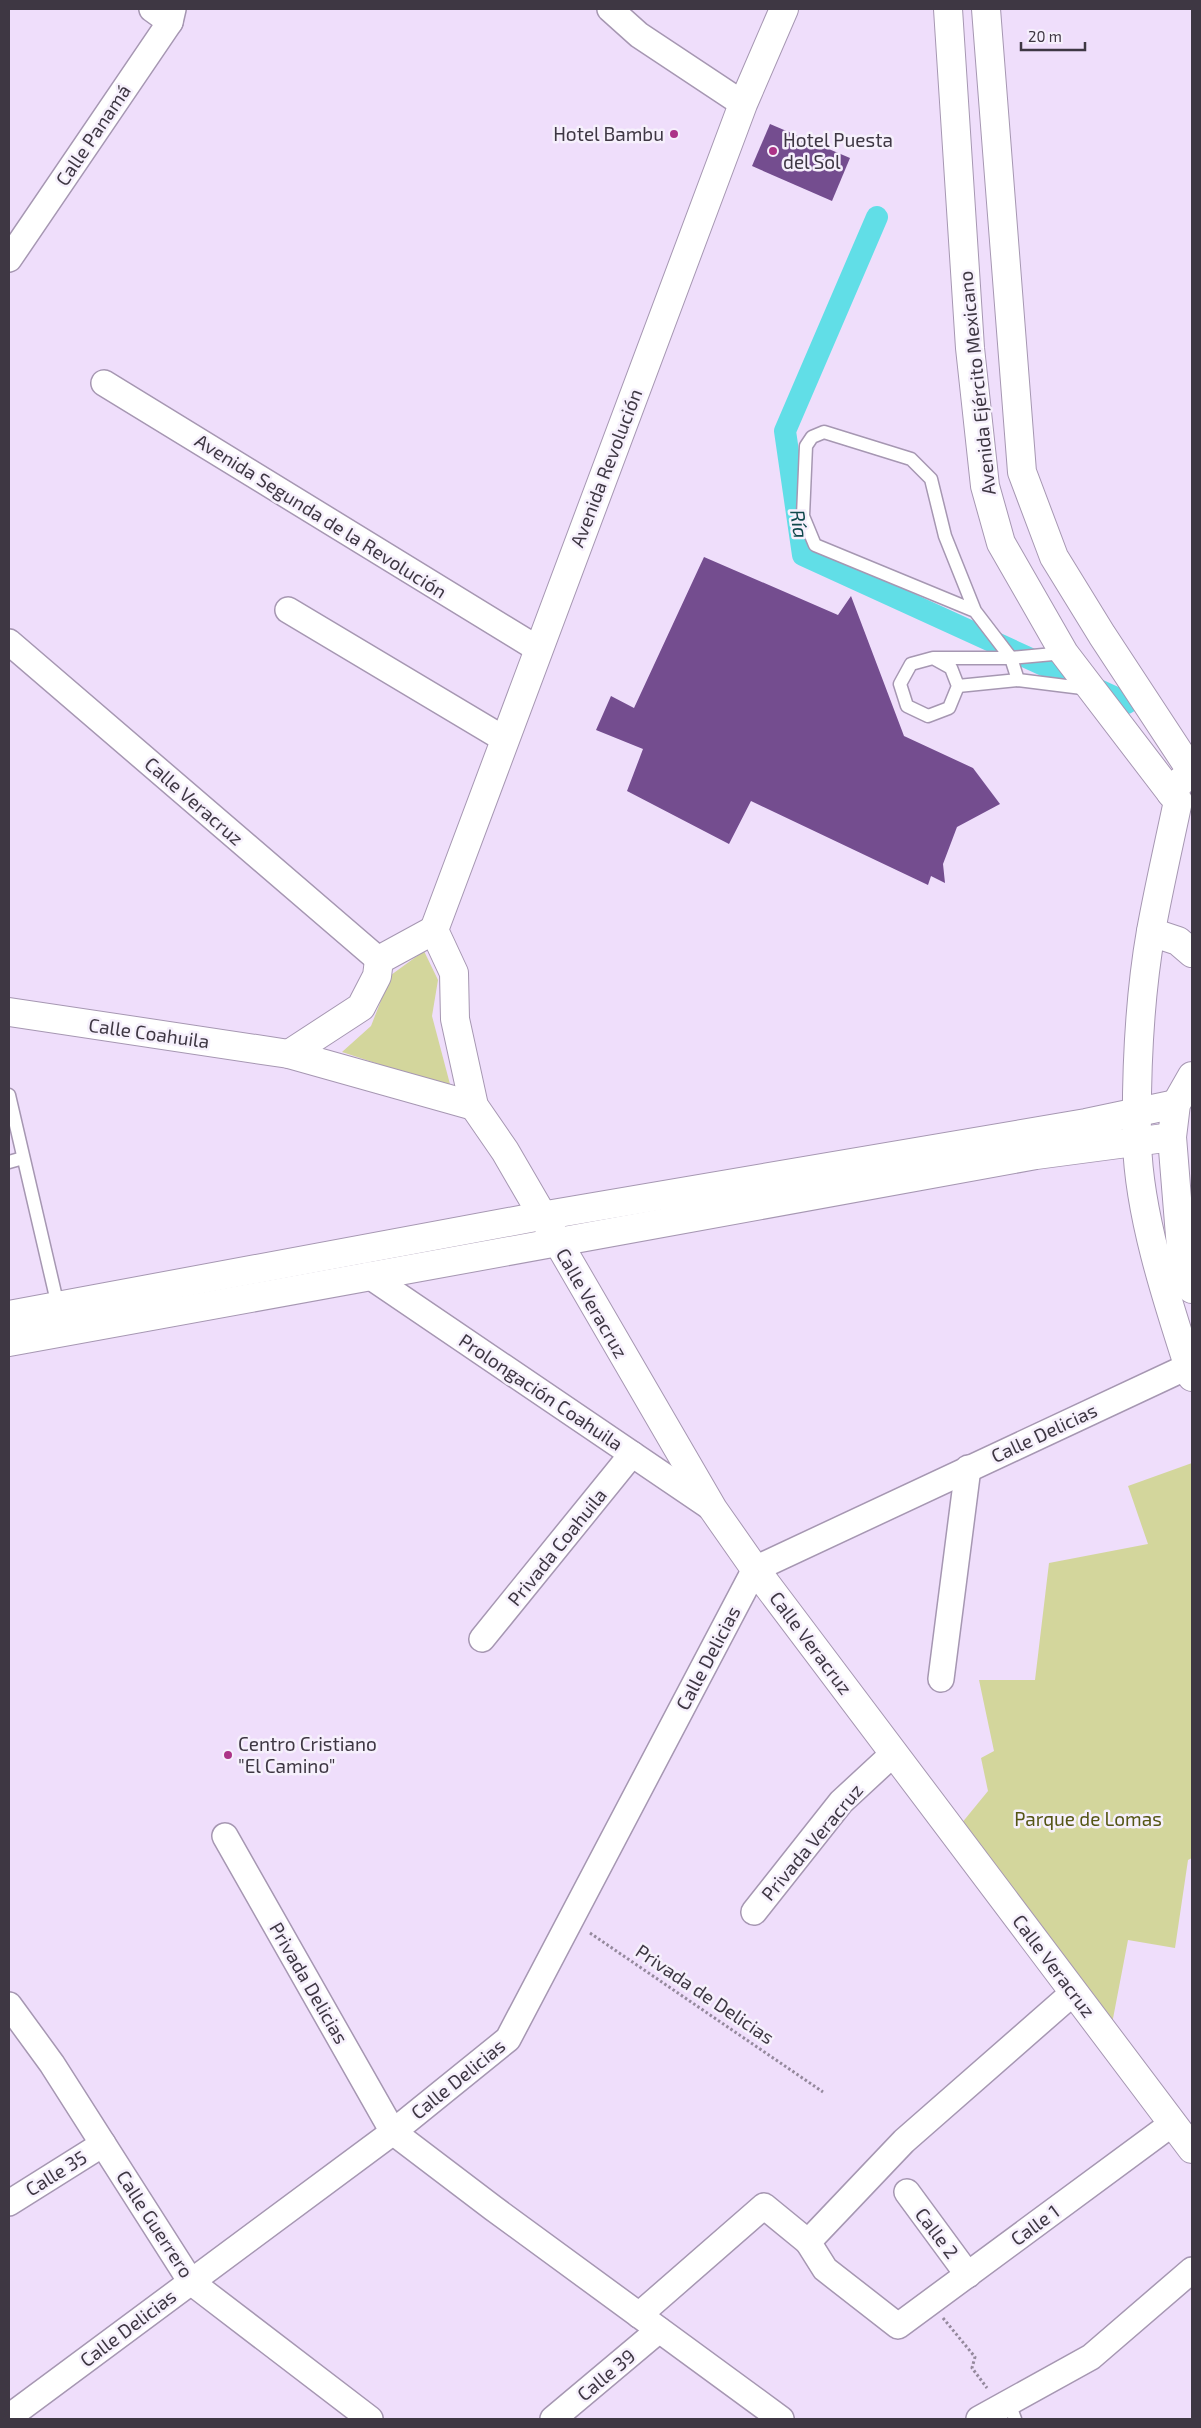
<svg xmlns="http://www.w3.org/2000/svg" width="1201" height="2428" viewBox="0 0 1201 2428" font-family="'Exo 2',sans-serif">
<rect width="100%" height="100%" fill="#efdefb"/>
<g fill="#d3d69c">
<polygon points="424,951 438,980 432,1016 451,1088 342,1052 371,1026 391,975"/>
<polygon points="1192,1463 1192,1858 1188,1860 1175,1948 1128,1940 1111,2029 961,1824 988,1791 981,1758 994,1751 979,1680 1035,1680 1049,1563 1148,1544 1128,1486"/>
</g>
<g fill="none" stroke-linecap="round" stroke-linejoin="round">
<polyline stroke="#61dee7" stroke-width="22" points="877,217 785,431 803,555 1127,703"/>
</g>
<g fill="#744d8f">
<polygon points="770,124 850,158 832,201 752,166"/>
<polygon points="704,557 838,615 851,596 904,736 973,768 1000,804 957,827 943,864 945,883 931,876 928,885 751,801 729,844 627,791 643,749 596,730 611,696 634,708"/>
</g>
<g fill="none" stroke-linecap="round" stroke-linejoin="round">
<g stroke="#a697b2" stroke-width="15">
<g id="service">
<polyline points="975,611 815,545 803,516 806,446 812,437 824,432 911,459 931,479 945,536 975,611 1011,658 1018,680"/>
<polyline points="933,658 951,668 958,686 949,708 928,716 907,706 900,684 911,664 933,658 1011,658 1064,653"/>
<polyline points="958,686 1018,680 1090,689"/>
<polyline points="9,1095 58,1306"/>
<polyline points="9,1162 23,1158"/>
<polyline points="1009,2403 1015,2419"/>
</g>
</g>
<g stroke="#a697b2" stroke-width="28">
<g id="minor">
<polyline points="152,9 170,22"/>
<polyline points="610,9 639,35 743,104"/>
<polyline points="9,259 170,22 173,9"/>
<polyline points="104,383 538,649"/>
<polyline points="288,610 504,739"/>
<polyline points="9,642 379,960"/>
<polyline points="368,1275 713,1509"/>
<polyline points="482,1639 632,1454"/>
<polyline points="941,1679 968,1468"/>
<polyline points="225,1836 393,2132 493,2208 781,2419"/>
<polyline points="754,1912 841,1802 894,1753"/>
<polyline points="9,2005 52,2064 191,2282 370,2419"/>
<polyline points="907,2192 968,2275"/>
<polyline points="9,2203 103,2144"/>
<polyline points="808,2242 825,2269 898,2326 1173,2123"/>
<polyline points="639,2315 764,2206 808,2242 904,2141 1074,1992"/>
<polyline points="9,2417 393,2132 508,2039 755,1569 1189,1366 1192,1367"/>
<polyline points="553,2419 659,2330"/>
<polyline points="979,2419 1091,2357 1192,2270"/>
</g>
</g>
<g stroke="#a697b2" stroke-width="30">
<g id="tertiary">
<polyline points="9,1012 289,1054 474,1106"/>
<polyline points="289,1054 361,1007 377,976 379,960 434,930"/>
</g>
</g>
<g stroke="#a697b2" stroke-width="30">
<g id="secondary">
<polyline points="784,9 743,104 434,930 454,973 455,1019 474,1106 505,1151 713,1509 755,1569 1192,2149"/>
<polyline points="948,9 970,348 985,486 1001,543 1064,653 1171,793"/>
<polyline points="986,9 1022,472 1054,557 1102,635 1192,772"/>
<path d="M 1181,781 L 1171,793 L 1178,801 C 1169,844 1159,887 1151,931 C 1139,1000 1136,1072 1137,1142 C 1139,1217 1169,1306 1192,1377"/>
<polyline points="1151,932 1178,941 1192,953"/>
<polyline points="1192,1076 1176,1104 1172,1137 1181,1248 1192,1289"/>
<polyline points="9,1315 541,1216 1086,1123 1176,1104"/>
<polyline points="9,1342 1036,1155 1172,1137"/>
</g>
</g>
<g stroke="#95899d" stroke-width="3" stroke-dasharray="2.5 2.5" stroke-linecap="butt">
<polyline points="590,1933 823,2092"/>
<polyline points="943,2318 975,2357 972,2368 987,2388"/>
</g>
<use href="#service" stroke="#fff" stroke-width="12"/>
<use href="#minor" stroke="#fff" stroke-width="25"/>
<use href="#tertiary" stroke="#fff" stroke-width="28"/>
<use href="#secondary" stroke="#fff" stroke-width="28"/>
</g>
<g fill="#ac3387" stroke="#f6f0fc" stroke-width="2">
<circle cx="674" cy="134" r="5"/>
<circle cx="773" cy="151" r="5"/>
<circle cx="228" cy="1755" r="5"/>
</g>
<g text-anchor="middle" stroke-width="5" stroke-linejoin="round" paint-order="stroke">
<g font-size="19" fill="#3e3743" stroke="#f6f0fc" text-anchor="start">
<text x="664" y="141" text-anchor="end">Hotel Bambu</text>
<text x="783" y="147">Hotel Puesta<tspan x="783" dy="22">del Sol</tspan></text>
<text x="238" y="1751">Centro Cristiano<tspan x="238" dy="22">"El Camino"</tspan></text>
</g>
<g font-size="19" fill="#3e3743" stroke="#f6f0fc">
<text transform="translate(93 135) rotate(-56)" y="7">Calle Panamá</text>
<text transform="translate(977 383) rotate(-96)" y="7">Avenida Ejército Mexicano</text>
<text transform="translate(606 468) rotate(-69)" y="7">Avenida Revolución</text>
<text transform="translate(321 516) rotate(32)" y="7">Avenida Segunda de la Revolución</text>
<text transform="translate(194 801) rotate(41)" y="7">Calle Veracruz</text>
<text transform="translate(149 1033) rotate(8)" y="7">Calle Coahuila</text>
<text transform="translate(592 1303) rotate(60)" y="7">Calle Veracruz</text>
<text transform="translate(541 1392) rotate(34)" y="7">Prolongación Coahuila</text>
<text transform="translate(1044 1433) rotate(-25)" y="7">Calle Delicias</text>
<text transform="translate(557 1547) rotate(-51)" y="7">Privada Coahuila</text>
<text transform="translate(811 1643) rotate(53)" y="7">Calle Veracruz</text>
<text transform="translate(708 1658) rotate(-62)" y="7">Calle Delicias</text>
<text transform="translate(812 1842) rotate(-50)" y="7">Privada Veracruz</text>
<text transform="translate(1054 1966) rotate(53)" y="7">Calle Veracruz</text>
<text transform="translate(309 1983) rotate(60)" y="7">Privada Delicias</text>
<text transform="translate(705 1994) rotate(34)" y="7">Privada de Delicias</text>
<text transform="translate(458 2079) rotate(-39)" y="7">Calle Delicias</text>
<text transform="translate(56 2173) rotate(-32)" y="7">Calle 35</text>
<text transform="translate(155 2224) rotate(57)" y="7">Calle Guerrero</text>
<text transform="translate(1035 2225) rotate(-36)" y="7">Calle 1</text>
<text transform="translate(937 2233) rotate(53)" y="7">Calle 2</text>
<text transform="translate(128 2328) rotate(-37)" y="7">Calle Delicias</text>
<text transform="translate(606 2375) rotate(-40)" y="7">Calle 39</text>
</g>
<g font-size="19" fill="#555615" stroke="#f6f0fc">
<text x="1088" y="1826">Parque de Lomas</text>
</g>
<g font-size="20" font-style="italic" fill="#0f484c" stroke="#f6f0fc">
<text transform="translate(799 524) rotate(82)" y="7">Ría</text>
</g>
</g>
<rect width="1201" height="2428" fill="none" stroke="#3e3743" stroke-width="20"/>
<path d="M1021 42v8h64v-8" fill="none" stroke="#3e3743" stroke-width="2.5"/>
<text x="1028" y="42" font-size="15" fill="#3e3743" stroke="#f6f0fc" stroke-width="4" paint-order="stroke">20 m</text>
</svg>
